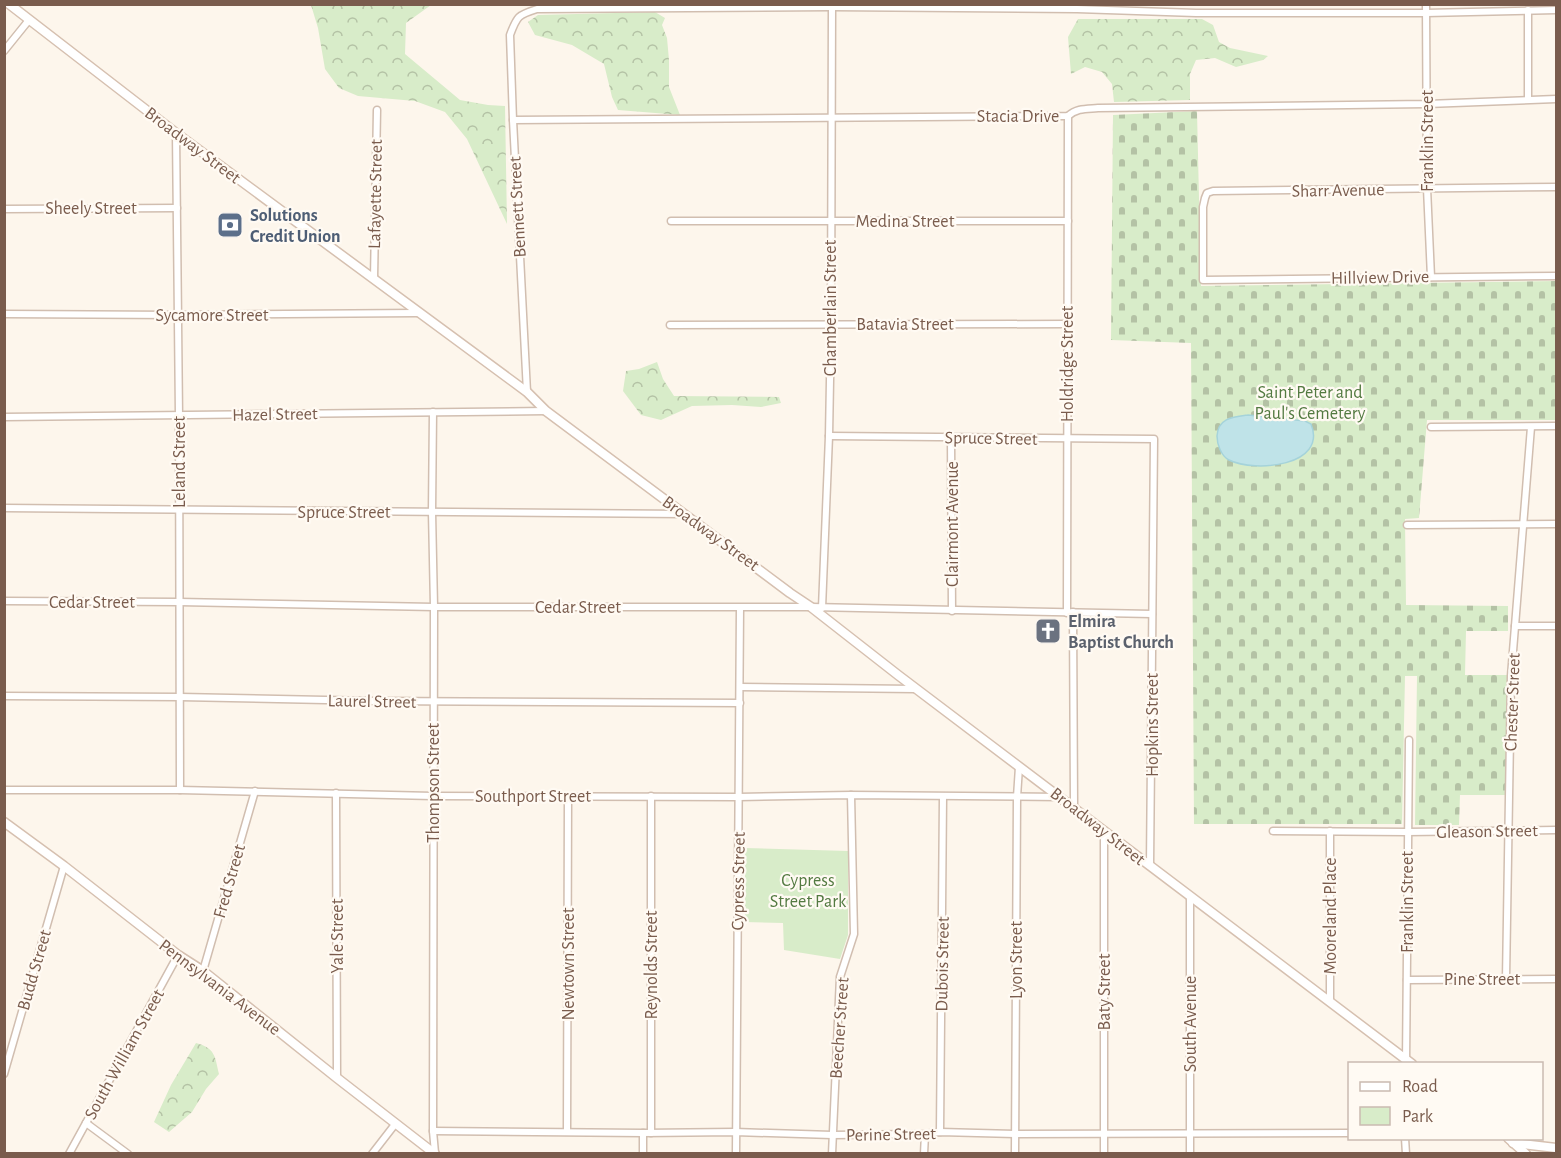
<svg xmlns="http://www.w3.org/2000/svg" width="1561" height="1158" viewBox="0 0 1561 1158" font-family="'Alegreya Sans',sans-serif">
<defs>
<pattern id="forest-crowns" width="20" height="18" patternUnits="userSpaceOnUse" patternTransform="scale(1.5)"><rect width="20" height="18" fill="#d8ecc9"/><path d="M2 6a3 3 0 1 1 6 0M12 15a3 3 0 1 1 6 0" fill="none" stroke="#b4c2a5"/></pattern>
<pattern id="cemetery-stones" width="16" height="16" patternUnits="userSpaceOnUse" patternTransform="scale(1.5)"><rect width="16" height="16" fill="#d8ecc9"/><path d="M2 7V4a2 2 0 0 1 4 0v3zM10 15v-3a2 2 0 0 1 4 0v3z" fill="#b4c2a5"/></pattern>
</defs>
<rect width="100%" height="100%" fill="#fdf6ec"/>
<g fill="url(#forest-crowns)">
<polygon points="311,5 431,5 406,23 405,54 460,100 488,105 505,106 507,224 467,139 445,112 415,101 358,96 339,88 325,69 318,28"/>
<polygon points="655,12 665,18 662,25 667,38 669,60 669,87 680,115 618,110 612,97 604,64 572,45 535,35 528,22 538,15"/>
<polygon points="1078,19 1202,19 1213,25 1219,42 1230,48 1268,56 1263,60 1236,67 1215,58 1196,60 1190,74 1190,100 1114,102 1112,84 1102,72 1085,67 1071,74 1068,37"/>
<polygon points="657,362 663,379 674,396 779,397 781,403 761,407 732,405 692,406 661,420 641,415 623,391 626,371 639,369"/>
<path d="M 196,1043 C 215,1048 215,1056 219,1074 L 206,1089 L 192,1112 L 169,1132 L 154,1122 L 171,1085 Z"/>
</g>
<polygon fill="url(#cemetery-stones)" points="1197,111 1201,286 1556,281 1556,420 1427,420 1419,518 1405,519 1406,605 1508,606 1508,631 1466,631 1465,675 1508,675 1507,795 1460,795 1459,825 1415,825 1417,676 1405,676 1402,824 1194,824 1191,343 1111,340 1113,115"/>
<polygon fill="#d8ecc9" points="745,848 848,851 848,935 840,959 784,950 783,923 745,922"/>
<path fill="#bfe3e8" stroke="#a5d3da" stroke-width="1.5" d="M 1248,415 L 1305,421 L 1311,424 C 1328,466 1255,473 1229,460 C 1221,456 1217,444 1217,436 C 1218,418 1233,417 1248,415 Z"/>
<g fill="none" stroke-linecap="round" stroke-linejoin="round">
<g stroke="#d1beb0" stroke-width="9">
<g id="street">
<polyline points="1426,4 1427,188 1431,277"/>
<polyline points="1528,10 1528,99"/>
<polyline points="4,51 29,20"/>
<path d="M 513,120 L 1068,116 C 1077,108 1086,109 1098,108 L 1427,104 L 1556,99"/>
<polyline points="176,133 179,416 180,790"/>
<polyline points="1556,187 1213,191 1207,193 1205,198 1203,207 1203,280 1556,276"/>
<polyline points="4,209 177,208"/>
<polyline points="671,221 1068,221"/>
<polyline points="374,279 377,110"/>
<polyline points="4,314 178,315 418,313"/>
<polyline points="670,325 1067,324"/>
<path d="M 527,392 L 513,120 L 510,35 C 517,16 518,15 537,9 L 832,7 L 1077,9 L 1196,13 L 1426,13 L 1556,10"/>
<polyline points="433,412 432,512 434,607 433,1131 435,1153"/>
<polyline points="4,417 546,411"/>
<polyline points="1431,427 1556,426"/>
<path d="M 829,436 L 1154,439 C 1152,581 1152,724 1150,866"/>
<polyline points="951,437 952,611"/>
<polyline points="4,508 684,514"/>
<polyline points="1407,525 1556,524"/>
<polyline points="4,601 179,602 434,607 811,607 1152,614"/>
<polyline points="822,608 829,436 831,325 832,7"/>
<polyline points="1073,612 1074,807"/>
<polyline points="1067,613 1068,116"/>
<polyline points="1515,626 1556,626"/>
<polyline points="740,687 915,689"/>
<polyline points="4,696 180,697 373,701 740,703"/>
<polyline points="4,790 180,790 433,796 739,797 851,795 1060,797"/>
<polyline points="336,793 337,1078"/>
<polyline points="1273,831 1407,832 1556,830"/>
<polyline points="203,971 255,791"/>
<polyline points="1506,979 1511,676 1531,427"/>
<polyline points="1407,980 1556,979"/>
<polyline points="1330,1001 1330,831"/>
<polyline points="1406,1063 1409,740"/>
<polyline points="4,1074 64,866"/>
<polyline points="86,1123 128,1154"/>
<polyline points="433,1131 643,1133 735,1132 832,1135 925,1134 940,1132 1015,1134 1350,1133"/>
<polyline points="567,1131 568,796"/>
<polyline points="940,1132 943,797"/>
<polyline points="651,1133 651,796"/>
<polyline points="1405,1138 1406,1154"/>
<polyline points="69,1154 178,955"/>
<polyline points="372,1154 396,1123"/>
<polyline points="643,1154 643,1133"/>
<polyline points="736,1154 740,608"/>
<polyline points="832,1154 840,977 854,934 851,795"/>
<polyline points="924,1154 925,1134"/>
<polyline points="1015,1154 1017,797 1019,767"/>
<polyline points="1104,1154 1104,830"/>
<polyline points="1190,1154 1190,896"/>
</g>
</g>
<g stroke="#d6c0b0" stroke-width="11">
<g id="secondary">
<polyline points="9,4 176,133 527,392 546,411 790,593 811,607 898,675 1412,1064"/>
<polyline points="4,822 64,866 178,955 203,971 337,1078 435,1154"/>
<polyline points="1508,1138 1526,1154"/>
<polyline points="1513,1143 1556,1148"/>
</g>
</g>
<use href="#street" stroke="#fff" stroke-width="6"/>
<use href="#secondary" stroke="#fff" stroke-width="8"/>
</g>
<defs>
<g id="bank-square" transform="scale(1.35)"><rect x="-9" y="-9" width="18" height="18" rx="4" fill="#5c6f8a" stroke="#fffaf3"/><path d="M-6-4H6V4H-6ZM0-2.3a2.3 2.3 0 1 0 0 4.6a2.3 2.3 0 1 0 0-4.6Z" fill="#fff"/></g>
<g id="church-square" transform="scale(1.35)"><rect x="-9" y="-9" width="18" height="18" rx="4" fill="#6b7280" stroke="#fffaf3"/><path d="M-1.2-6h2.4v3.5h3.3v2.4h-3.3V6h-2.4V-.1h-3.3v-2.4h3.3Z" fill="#fff"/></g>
</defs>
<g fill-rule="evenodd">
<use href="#bank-square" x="230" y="225"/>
<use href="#church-square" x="1048" y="631"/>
</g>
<g text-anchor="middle" stroke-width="4.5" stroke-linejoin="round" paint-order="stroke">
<g font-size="18" fill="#7a5c4d" stroke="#fffaf3">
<text x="1018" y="122">Stacia Drive</text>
<text transform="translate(1427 141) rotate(-90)" y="6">Franklin Street</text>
<text transform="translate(193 145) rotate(37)" y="6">Broadway Street</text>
<text transform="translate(1338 190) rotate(-1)" y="6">Sharr Avenue</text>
<text transform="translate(375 194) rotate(-89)" y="6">Lafayette Street</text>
<text transform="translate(517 207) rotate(-93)" y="6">Bennett Street</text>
<text x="91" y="214">Sheely Street</text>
<text x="905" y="227">Medina Street</text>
<text transform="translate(1380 277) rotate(-1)" y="6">Hillview Drive</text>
<text transform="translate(830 308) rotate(-90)" y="6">Chamberlain Street</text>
<text x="212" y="321">Sycamore Street</text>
<text x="905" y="330">Batavia Street</text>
<text transform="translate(1067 364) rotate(-90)" y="6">Holdridge Street</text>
<text transform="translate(275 414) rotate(-1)" y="6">Hazel Street</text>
<text transform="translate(991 438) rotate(1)" y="6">Spruce Street</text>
<text transform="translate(179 462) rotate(-90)" y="6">Leland Street</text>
<text x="344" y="518">Spruce Street</text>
<text transform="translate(952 524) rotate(-90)" y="6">Clairmont Avenue</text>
<text transform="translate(711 533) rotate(36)" y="6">Broadway Street</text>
<text x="92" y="608">Cedar Street</text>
<text x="578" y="613">Cedar Street</text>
<text transform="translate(372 701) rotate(1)" y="6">Laurel Street</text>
<text transform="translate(1512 702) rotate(-88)" y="6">Chester Street</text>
<text transform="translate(1152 725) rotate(-90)" y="6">Hopkins Street</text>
<text transform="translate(433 783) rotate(-90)" y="6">Thompson Street</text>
<text x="533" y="802">Southport Street</text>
<text transform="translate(1098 826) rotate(38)" y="6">Broadway Street</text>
<text transform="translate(1487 831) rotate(-1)" y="6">Gleason Street</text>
<text transform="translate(229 881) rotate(-74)" y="6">Fred Street</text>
<text transform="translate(738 881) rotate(-89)" y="6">Cypress Street</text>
<text transform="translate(1407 902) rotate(-90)" y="6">Franklin Street</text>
<text transform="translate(1330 916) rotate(-90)" y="6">Mooreland Place</text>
<text transform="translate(337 936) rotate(-90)" y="6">Yale Street</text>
<text transform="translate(1016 960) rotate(-90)" y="6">Lyon Street</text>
<text transform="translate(568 964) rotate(-90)" y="6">Newtown Street</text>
<text transform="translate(942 964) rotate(-89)" y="6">Dubois Street</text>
<text transform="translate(651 965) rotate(-90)" y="6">Reynolds Street</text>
<text transform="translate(34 970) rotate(-74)" y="6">Budd Street</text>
<text x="1482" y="985">Pine Street</text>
<text transform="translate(220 987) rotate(37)" y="6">Pennsylvania Avenue</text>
<text transform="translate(1104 992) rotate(-90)" y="6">Baty Street</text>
<text transform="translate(1190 1024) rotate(-90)" y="6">South Avenue</text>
<text transform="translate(839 1028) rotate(-86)" y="6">Beecher Street</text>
<text transform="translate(124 1054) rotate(-61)" y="6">South William Street</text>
<text transform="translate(891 1134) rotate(-1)" y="6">Perine Street</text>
</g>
<g font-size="18" font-weight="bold" fill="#4e5e75" stroke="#fffaf3" text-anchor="start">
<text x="250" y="221">Solutions<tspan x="250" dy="21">Credit Union</tspan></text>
</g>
<g font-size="18" fill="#537a41" stroke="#fffaf3">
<text x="1310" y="398">Saint Peter and<tspan x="1310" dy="21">Paul's Cemetery</tspan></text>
<text x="808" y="886">Cypress<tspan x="808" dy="21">Street Park</tspan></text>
</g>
<g font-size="18" font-weight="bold" fill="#5b616d" stroke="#fffaf3" text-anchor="start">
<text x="1068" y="627">Elmira<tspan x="1068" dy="21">Baptist Church</tspan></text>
</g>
</g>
<rect width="1561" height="1158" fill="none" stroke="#7a5c4d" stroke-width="12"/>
<rect x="1348" y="1062" width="195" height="78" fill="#fffaf3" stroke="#cabbb1" stroke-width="1.5"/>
<rect x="1360" y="1082" width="30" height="9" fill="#ffffff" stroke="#cabbb1" stroke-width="1.5"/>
<text x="1402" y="1092" font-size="18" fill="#7a5c4d">Road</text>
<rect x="1360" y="1107" width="30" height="18" fill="#d8ecc9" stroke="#cabbb1" stroke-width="1.5"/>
<text x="1402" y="1122" font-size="18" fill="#7a5c4d">Park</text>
</svg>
